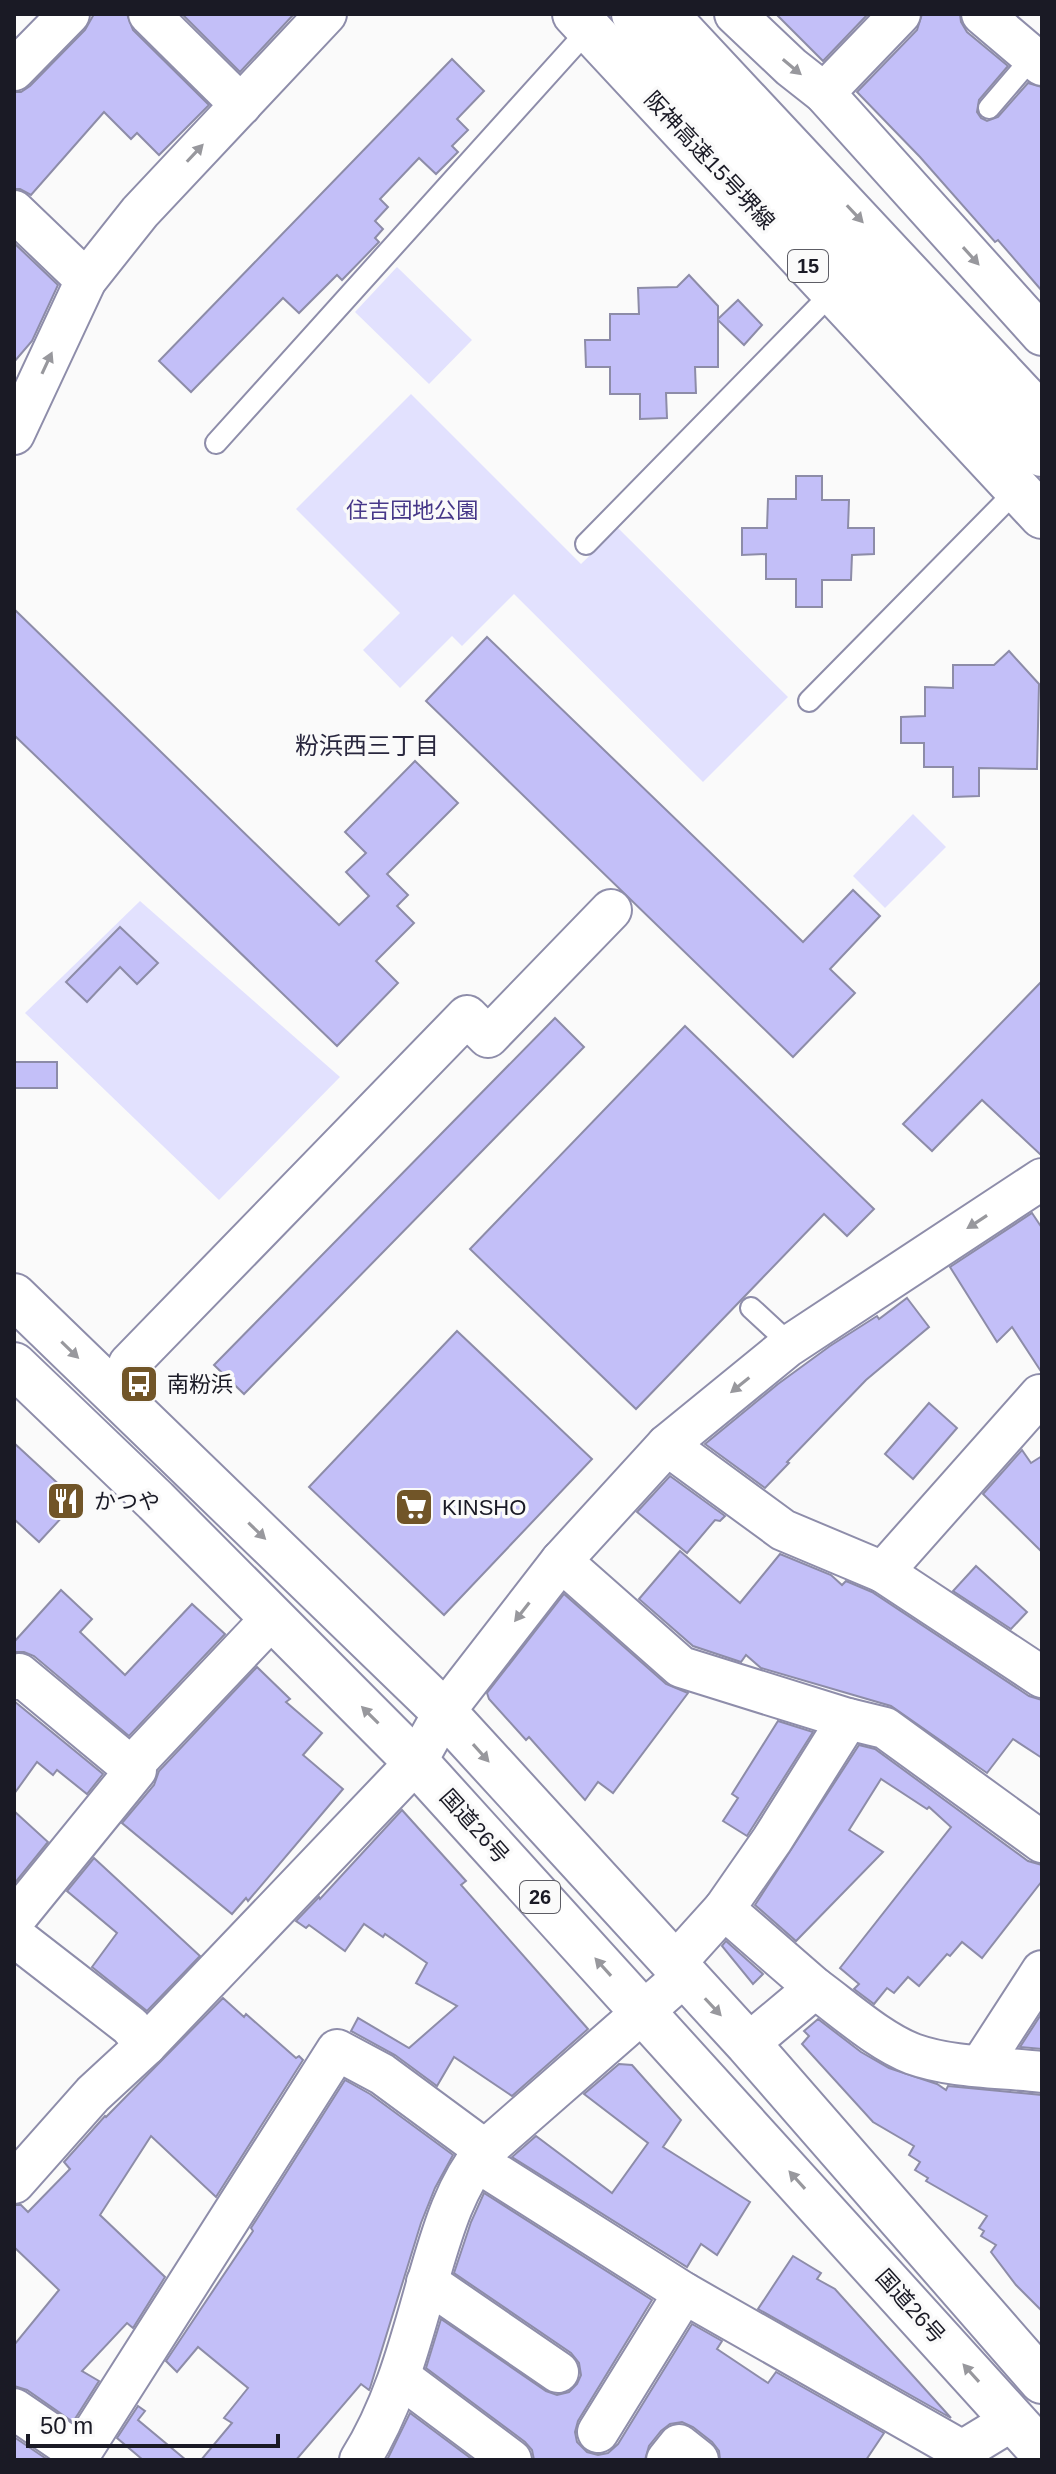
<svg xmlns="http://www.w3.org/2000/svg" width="1056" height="2474" viewBox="0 0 1056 2474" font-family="Arial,'Noto Sans JP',sans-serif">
<rect width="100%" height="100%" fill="#fafafa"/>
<g fill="#e2e1fe">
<polygon points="397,267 472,340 429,384 355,312"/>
<polygon points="411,394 581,564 618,528 788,697 703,782 514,594 462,646 452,636 400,688 363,650 400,613 296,509"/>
<polygon points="913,814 946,847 885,908 853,876"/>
<polygon points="140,901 340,1077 219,1200 25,1013"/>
</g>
<g fill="#c3bff8" stroke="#8d8ca8" stroke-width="2">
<polygon points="94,14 127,14 133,30 209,105 159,155 137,133 131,139 104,112 31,195 20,189 14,189 14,92 21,92 30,86 85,30"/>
<polygon points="182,14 294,14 240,72"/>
<polygon points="776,14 868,14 823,61"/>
<polygon points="922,14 960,14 961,22 967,32 1008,66 979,100 977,112 981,118 987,121 998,117 1028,83 1042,87 1042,291 998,240 995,242 920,157 857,92 917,30"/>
<polygon points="452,59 484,91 457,119 468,130 452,146 458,152 436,174 419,158 380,199 388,207 375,221 383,229 375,238 379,242 342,280 337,275 299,313 283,298 191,392 159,361"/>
<polygon points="14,243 58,285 32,341 14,362"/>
<polygon points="689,275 718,306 718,319 738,300 762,325 744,345 718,320 718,367 695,367 696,393 666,393 667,418 640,419 640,394 610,394 610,367 586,367 585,340 610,340 610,314 639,314 638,288 677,287"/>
<polygon points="796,476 822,476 822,500 849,500 848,528 874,528 874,554 852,555 851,580 822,580 822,607 796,607 796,579 766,579 766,554 742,555 742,528 767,528 768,499 796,499"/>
<polygon points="14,609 339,925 369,896 346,872 366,853 345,832 415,761 458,803 387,874 408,895 397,906 414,923 376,961 398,983 337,1046 14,735"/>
<polygon points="487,637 803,942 853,890 880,916 830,969 855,993 793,1057 426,701"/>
<polygon points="1009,651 1039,684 1037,769 979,768 979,796 953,797 953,767 924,767 924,743 901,743 901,717 925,716 925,687 953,688 953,665 994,665"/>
<polygon points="120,927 158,963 137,984 120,967 87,1002 66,982"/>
<polygon points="1042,981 1042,1156 982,1100 932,1151 903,1124"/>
<polygon points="555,1018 584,1047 244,1394 214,1365"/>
<polygon points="685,1026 874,1209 847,1236 824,1214 636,1409 470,1249"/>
<rect x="14" y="1062" width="43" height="26"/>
<polygon points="1032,1213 1042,1228 1042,1373 1012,1327 997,1342 950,1267"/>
<polygon points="907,1298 929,1327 866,1380 787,1462 789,1463 765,1488 705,1444 778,1384 830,1346 877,1316 879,1319"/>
<polygon points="457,1331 592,1459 444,1615 309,1487"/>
<polygon points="929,1403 957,1428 913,1479 885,1454"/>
<polygon points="14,1443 77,1501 39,1542 14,1519"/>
<polygon points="1022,1450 1031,1463 1042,1456 1042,1552 983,1494"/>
<polygon points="670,1476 725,1516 720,1521 715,1520 687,1553 637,1512"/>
<polygon points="680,1551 740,1603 780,1554 831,1575 842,1585 846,1581 872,1592 1029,1696 1042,1700 1042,1758 1013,1739 987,1773 891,1706 761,1668 746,1655 741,1662 693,1646 639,1599"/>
<polygon points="976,1566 1027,1612 1011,1629 953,1591"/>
<polygon points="61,1590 92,1619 80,1632 125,1675 192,1604 225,1634 129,1736 34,1656 24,1652 14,1652 14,1642"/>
<polygon points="564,1594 666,1684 688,1693 613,1793 598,1782 585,1800 529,1737 526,1740 489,1699 487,1693"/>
<polygon points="257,1667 290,1699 286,1702 322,1733 303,1755 343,1789 248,1901 246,1898 232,1914 122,1823 154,1785 159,1771"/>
<polygon points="14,1701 103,1774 87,1794 57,1770 53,1775 37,1762 14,1794"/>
<polygon points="778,1721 813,1732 747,1836 723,1821 738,1798 732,1794"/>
<polygon points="859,1745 875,1749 1028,1861 1042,1865 1042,1881 982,1958 962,1942 950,1956 947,1954 919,1986 908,1977 894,1993 887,1988 874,2004 854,1989 859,1984 840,1968 951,1827 929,1807 927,1809 881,1779 849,1830 883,1852 796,1941 755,1905"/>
<polygon points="402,1810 466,1881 461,1885 588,2029 512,2096 454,2057 437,2086 395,2055 351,2031 358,2018 409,2048 457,2006 416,1983 427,1963 385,1934 383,1937 364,1924 345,1951 309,1925 306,1928 296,1921 319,1897 320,1899"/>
<polygon points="14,1811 48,1842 14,1884"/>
<polygon points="94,1858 200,1956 147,2011 92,1967 117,1933 67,1891"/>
<polygon points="726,1941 763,1974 753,1984 722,1946"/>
<polygon points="223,1998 244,2017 246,2014 296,2058 299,2056 303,2060 216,2197 151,2136 100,2215 165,2277 133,2328 127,2323 82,2371 99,2381 73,2422 27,2390 14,2386 14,2345 59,2290 14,2247 14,2205 21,2205 28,2212 70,2169 64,2162 105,2116 106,2117"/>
<polygon points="1042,2013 1042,2049 1020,2047"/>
<polygon points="818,2019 861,2052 889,2068 937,2084 946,2090 948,2086 1042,2095 1042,2311 1016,2285 991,2252 996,2245 981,2236 984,2231 979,2228 987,2216 926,2181 928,2178 915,2170 920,2162 909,2155 914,2146 873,2122 802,2044 809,2036 804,2031"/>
<polygon points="619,2064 632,2065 681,2120 663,2147 750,2202 717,2255 701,2244 687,2267 512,2157 536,2136 612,2193 648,2143 584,2094"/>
<polygon points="345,2080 370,2094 453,2155 435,2188 421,2223 370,2388 369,2390 361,2384 296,2460 201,2460 232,2423 224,2418 248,2388 198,2347 177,2372 166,2361 253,2231 251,2228"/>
<polygon points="484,2193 652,2300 578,2421 575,2432 577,2442 587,2452 598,2455 608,2453 618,2444 692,2324 722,2341 717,2349 768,2383 776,2372 884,2433 866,2460 720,2460 719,2451 712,2442 693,2427 682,2422 670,2424 661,2431 649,2446 645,2460 534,2460 532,2450 525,2442 426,2368 441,2319 546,2391 557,2395 569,2392 577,2384 581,2375 579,2363 571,2353 454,2273 471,2222"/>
<polygon points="793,2256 821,2273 817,2279 835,2289 951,2418 758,2309"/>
<polygon points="138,2406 145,2411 138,2420 186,2460 143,2460 117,2438"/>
<polygon points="410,2413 473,2460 387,2460"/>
<polygon points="14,2437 48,2460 14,2460"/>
</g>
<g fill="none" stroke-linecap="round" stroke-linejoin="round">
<g stroke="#8e8daa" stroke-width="24">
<g id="lane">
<polyline points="989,108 1037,52"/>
<polyline points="216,443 581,38"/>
<polyline points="586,544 826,299"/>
<polyline points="809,701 1010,497"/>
<polyline points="751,1308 776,1331 787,1347"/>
</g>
</g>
<g stroke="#8e8daa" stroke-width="44">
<g id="street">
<polyline points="149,14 241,105"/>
<polyline points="668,14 1042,414"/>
<polyline points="735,14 791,67 824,93 1042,335"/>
<polyline points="982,14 1042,65"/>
<polyline points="14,70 69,14"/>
<polyline points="824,93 900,14"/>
<polyline points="14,211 86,280"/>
<polyline points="14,434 86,280 140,212 326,14"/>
<polyline points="129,1364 467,1016 488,1037 611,910"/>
<polyline points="667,1445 783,1530 883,1572 1040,1395 1042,1396"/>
<polyline points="561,1561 681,1667 848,1719 885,1728 1042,1842"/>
<polyline points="883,1572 1042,1677"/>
<polyline points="14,1679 19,1674 131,1767"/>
<polyline points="14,1920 136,1770 131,1767 272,1618"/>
<polyline points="14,1936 130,2026 146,2045"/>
<polyline points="671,1962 687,1950 724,1909"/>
<polyline points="815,1988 724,1909 772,1840 848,1719"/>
<path d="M 748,2044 L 815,1988 C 844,2009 879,2041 913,2054 C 952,2068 1000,2067 1042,2072"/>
<polyline points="981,2065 1042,1971"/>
<polyline points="476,2161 684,2293 962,2451 1013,2420"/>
<polyline points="14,2183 93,2094 146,2045 416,1762 444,1712 561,1561 667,1445 787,1347 1042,1179"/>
<polyline points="427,2282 558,2372"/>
<polyline points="400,2377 511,2460"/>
<polyline points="14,2409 80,2454"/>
<polyline points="598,2432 684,2293"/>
<polyline points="76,2460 337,2050 382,2074 485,2150"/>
<path d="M 360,2460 C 394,2406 410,2344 427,2284 C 441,2237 453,2189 485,2150 L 684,1976"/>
<polyline points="667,2460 679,2445 698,2460"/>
</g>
</g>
<g stroke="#8e8daa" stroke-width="48">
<g id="highway">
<polyline points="575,14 1042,516"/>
<polyline points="634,14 1042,454"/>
<polyline points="14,1296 444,1712 748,2044 1042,2381"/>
<polyline points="14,1365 156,1501 416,1762 1042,2452"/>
</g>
</g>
<use href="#lane" stroke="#fff" stroke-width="20"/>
<use href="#street" stroke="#fff" stroke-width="40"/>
<use href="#highway" stroke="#fff" stroke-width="44"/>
</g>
<defs><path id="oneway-solid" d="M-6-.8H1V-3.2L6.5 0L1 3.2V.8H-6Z" transform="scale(2)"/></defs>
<g fill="#98989d">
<use href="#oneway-solid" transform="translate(792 67) rotate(40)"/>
<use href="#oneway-solid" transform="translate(195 153) rotate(-47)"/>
<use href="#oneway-solid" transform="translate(855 214) rotate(47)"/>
<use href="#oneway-solid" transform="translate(971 256) rotate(48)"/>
<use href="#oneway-solid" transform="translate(47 363) rotate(-65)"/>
<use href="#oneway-solid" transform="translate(977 1222) rotate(147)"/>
<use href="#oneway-solid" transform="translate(70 1350) rotate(44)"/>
<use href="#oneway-solid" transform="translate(740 1385) rotate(141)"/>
<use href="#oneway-solid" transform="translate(257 1531) rotate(44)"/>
<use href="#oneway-solid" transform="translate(522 1612) rotate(128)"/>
<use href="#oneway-solid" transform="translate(370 1715) rotate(-135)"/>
<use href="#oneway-solid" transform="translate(481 1753) rotate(48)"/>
<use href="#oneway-solid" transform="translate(603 1967) rotate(-132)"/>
<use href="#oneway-solid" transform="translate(713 2007) rotate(47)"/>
<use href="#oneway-solid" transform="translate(797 2180) rotate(-132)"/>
<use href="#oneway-solid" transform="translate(971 2373) rotate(-132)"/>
</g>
<defs>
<g id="bus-square" transform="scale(2)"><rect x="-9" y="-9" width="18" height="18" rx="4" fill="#715528" stroke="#fafafa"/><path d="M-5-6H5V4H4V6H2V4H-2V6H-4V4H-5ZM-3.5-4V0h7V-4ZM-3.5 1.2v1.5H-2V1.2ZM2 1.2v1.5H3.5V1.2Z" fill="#fff"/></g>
<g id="restaurant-square" transform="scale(2)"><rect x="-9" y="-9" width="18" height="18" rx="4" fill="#715528" stroke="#fafafa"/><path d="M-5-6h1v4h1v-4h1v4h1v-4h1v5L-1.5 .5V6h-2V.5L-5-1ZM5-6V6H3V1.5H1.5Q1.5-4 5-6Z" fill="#fff"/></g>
<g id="supermarket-square" transform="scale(2)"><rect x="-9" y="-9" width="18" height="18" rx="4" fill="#715528" stroke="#fafafa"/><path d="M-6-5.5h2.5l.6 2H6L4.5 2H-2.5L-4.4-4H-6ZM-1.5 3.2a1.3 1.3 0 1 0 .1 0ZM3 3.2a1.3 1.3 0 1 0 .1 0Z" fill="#fff"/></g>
</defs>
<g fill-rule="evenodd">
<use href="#bus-square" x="139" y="1384"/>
<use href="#restaurant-square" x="66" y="1501"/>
<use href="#supermarket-square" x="414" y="1507"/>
</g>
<g text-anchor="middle" stroke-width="7" stroke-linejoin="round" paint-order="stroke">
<g fill="#fafafa" stroke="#5d5d65" stroke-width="2">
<rect x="788" y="250" width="40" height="32" rx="6"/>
<rect x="520" y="1881" width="40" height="32" rx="6"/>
</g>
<g font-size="20" font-weight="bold" fill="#1a1a25">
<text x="808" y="273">15</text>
<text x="540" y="1904">26</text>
</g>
<g font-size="22" fill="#1a1a25" stroke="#fafafa">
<text transform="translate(710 160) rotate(47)" y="8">阪神高速15号堺線</text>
<text transform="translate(475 1826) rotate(48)" y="8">国道26号</text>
<text transform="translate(911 2306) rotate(48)" y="8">国道26号</text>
</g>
<g font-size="22" fill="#463788" stroke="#fafafa">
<text x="412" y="518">住吉団地公園</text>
</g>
<g font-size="22" fill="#1a1a25" stroke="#fafafa" text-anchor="start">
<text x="167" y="1392">南粉浜</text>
<text x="94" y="1509">かつや</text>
<text x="442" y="1515">KINSHO</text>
</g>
<g font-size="24" fill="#29273e" stroke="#fafafa">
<text x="367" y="754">粉浜西三丁目</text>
</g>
</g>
<rect width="1056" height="2474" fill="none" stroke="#1a1a25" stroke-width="32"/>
<path d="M28 2434v12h250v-12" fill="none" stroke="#1a1a25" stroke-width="4"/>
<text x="40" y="2434" font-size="24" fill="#1a1a25" stroke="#fafafa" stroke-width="6" paint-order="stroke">50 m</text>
</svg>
